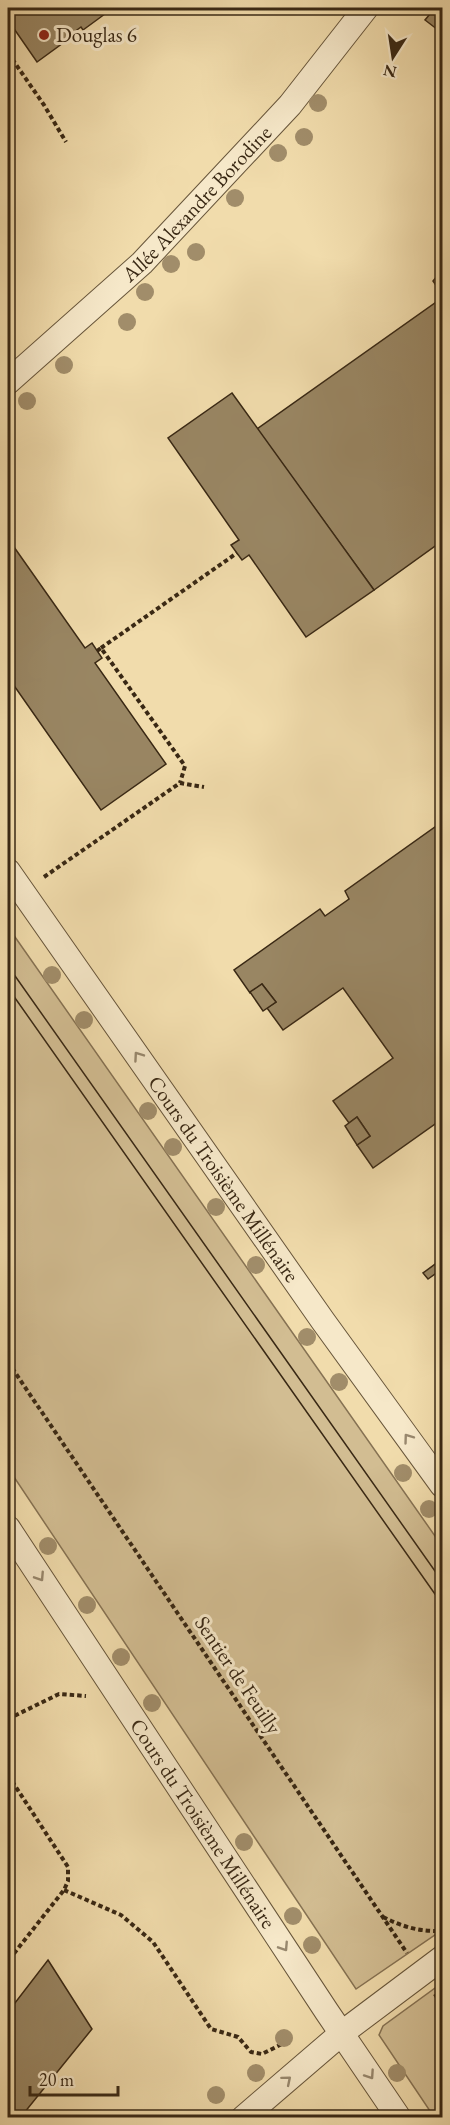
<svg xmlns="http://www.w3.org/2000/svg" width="450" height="2125" viewBox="0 0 450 2125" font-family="'EB Garamond',serif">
<rect width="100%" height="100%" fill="#f1dcac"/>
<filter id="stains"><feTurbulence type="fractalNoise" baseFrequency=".00333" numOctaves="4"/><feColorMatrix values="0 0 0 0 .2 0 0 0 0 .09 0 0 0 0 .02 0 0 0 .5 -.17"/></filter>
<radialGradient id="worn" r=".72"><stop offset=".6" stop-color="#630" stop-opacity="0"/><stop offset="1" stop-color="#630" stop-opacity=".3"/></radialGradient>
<g fill="#d2bd92" stroke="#867253" stroke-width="1.5">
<polygon points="8,927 442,1546 442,1930 356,1989 8,1468"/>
<polygon points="442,1983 442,2117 434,2117 379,2035 383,2026"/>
</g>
<g fill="#998663" stroke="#392814" stroke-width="1.5">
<polygon points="8,8 106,8 109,11 83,30 81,27 62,41 63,43 37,62 8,20 13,15"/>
<polygon points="435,8 442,8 442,33 425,20"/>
<polygon points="442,270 442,294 433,281"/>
<polygon points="442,298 442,541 374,590 257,429"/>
<polygon points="232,393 374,590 306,637 249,555 242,560 231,545 239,540 168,438"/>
<polygon points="14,547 85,648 92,643 102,658 95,663 166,764 101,810 8,677 8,551"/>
<polygon points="442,822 442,1119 373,1168 357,1145 370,1136 357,1117 349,1123 333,1101 393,1058 343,988 283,1030 267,1008 276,1002 262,984 250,993 234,970 320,909 325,916 349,899 345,891"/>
<polygon points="262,984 276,1002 263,1011 250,992"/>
<polygon points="357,1117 370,1136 357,1145 345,1126"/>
<polygon points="442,1259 442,1269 428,1279 423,1273"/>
<polygon points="48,1960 92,2029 20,2118 8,2118 8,2012"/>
</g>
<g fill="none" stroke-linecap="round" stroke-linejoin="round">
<g stroke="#67553a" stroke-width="26">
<g id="minor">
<path id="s1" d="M 8,382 L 142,263 L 290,105 L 366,8"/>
<path id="s2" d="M 8,871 L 323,1321 L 442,1485"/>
<path id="s3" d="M 8,1528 L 327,2012 L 399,2118"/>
<polyline points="243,2118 342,2033 442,1958"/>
</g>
</g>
<g stroke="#392814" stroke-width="4" stroke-dasharray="4.5 3" stroke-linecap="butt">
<polyline points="8,53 44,105 66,142"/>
<polyline points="101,648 237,553"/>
<polyline points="97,651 101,648 185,766 180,783"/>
<polyline points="44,877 180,783 204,787"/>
<polyline points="8,1362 407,1953"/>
<polyline points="8,1719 59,1694 86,1696"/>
<polyline points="8,1775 68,1867 68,1881 64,1890 8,1961"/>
<polyline points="64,1890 121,1915 153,1942 211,2029 238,2037 251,2052 262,2054 288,2041"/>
<path d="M 383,1917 C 401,1926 417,1931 436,1931"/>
<polyline points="435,1994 442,2006"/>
</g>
<use href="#minor" stroke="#f6e8c9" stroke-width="24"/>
<g stroke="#392814" stroke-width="1.5">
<polyline points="8,966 442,1581"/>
<polyline points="8,988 442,1604"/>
</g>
</g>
<g fill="#a18d6a">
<circle cx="318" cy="103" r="9"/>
<circle cx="304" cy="137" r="9"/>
<circle cx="278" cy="153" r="9"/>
<circle cx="235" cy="198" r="9"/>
<circle cx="196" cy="252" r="9"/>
<circle cx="171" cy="264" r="9"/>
<circle cx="145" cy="292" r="9"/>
<circle cx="127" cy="322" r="9"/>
<circle cx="64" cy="365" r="9"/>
<circle cx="27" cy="401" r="9"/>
<circle cx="52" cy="975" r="9"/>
<circle cx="84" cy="1020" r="9"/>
<circle cx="148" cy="1111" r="9"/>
<circle cx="173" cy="1147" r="9"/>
<circle cx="216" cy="1207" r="9"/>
<circle cx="256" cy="1265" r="9"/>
<circle cx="307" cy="1337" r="9"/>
<circle cx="339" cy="1382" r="9"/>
<circle cx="403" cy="1473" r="9"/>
<circle cx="429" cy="1509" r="9"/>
<circle cx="48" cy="1546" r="9"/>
<circle cx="87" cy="1605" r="9"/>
<circle cx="121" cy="1657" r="9"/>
<circle cx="152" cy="1703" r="9"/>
<circle cx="244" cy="1842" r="9"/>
<circle cx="293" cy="1916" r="9"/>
<circle cx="312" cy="1945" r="9"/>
<circle cx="284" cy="2038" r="9"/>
<circle cx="256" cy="2073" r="9"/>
<circle cx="397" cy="2073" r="9"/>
<circle cx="216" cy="2095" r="9"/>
</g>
<defs><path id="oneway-chevron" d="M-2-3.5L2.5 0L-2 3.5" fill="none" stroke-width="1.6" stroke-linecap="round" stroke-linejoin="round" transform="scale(1.5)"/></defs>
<g stroke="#98886e">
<use href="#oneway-chevron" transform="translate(138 1056) rotate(-125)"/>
<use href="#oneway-chevron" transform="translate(408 1438) rotate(-126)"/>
<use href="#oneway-chevron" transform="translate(40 1577) rotate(57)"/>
<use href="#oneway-chevron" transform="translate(284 1947) rotate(57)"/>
<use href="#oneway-chevron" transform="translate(370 2075) rotate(56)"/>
<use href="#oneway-chevron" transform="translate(287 2080) rotate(-40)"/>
</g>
<circle fill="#8f2418" stroke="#f6e8c9" stroke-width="2" cx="44" cy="35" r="6"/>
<g text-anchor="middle" stroke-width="6" stroke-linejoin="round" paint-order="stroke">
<g font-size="21" fill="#392814" stroke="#f6e8c9" text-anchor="start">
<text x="56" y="42">Douglas 6</text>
</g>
<g font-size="21" fill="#392814" stroke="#f6e8c9">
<text dy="7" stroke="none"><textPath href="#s1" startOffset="260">Allée Alexandre Borodine</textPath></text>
<text dy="7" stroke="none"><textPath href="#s2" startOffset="376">Cours du Troisième Millénaire</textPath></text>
<text transform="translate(238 1675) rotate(56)" y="7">Sentier de Feuilly</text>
<text dy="7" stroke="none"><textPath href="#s3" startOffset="354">Cours du Troisième Millénaire</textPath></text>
</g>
</g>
<rect width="450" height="2125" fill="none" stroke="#f1dcac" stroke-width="30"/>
<rect x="9" y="9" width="432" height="2107" fill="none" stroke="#392814" stroke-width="3"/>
<rect x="15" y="15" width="420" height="2095" fill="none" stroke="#392814" stroke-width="1.5"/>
<g transform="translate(393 57) rotate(192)" stroke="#f6e8c9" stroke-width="4.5" paint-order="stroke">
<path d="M0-4.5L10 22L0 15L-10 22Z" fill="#392814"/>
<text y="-9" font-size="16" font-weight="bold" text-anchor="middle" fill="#392814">N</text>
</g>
<path d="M30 2086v9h88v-9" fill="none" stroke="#392814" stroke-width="3"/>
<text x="39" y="2086" font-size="18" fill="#392814" stroke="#f6e8c9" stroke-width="4.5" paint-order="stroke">20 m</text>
<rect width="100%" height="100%" filter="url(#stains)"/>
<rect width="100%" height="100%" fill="url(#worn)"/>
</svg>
